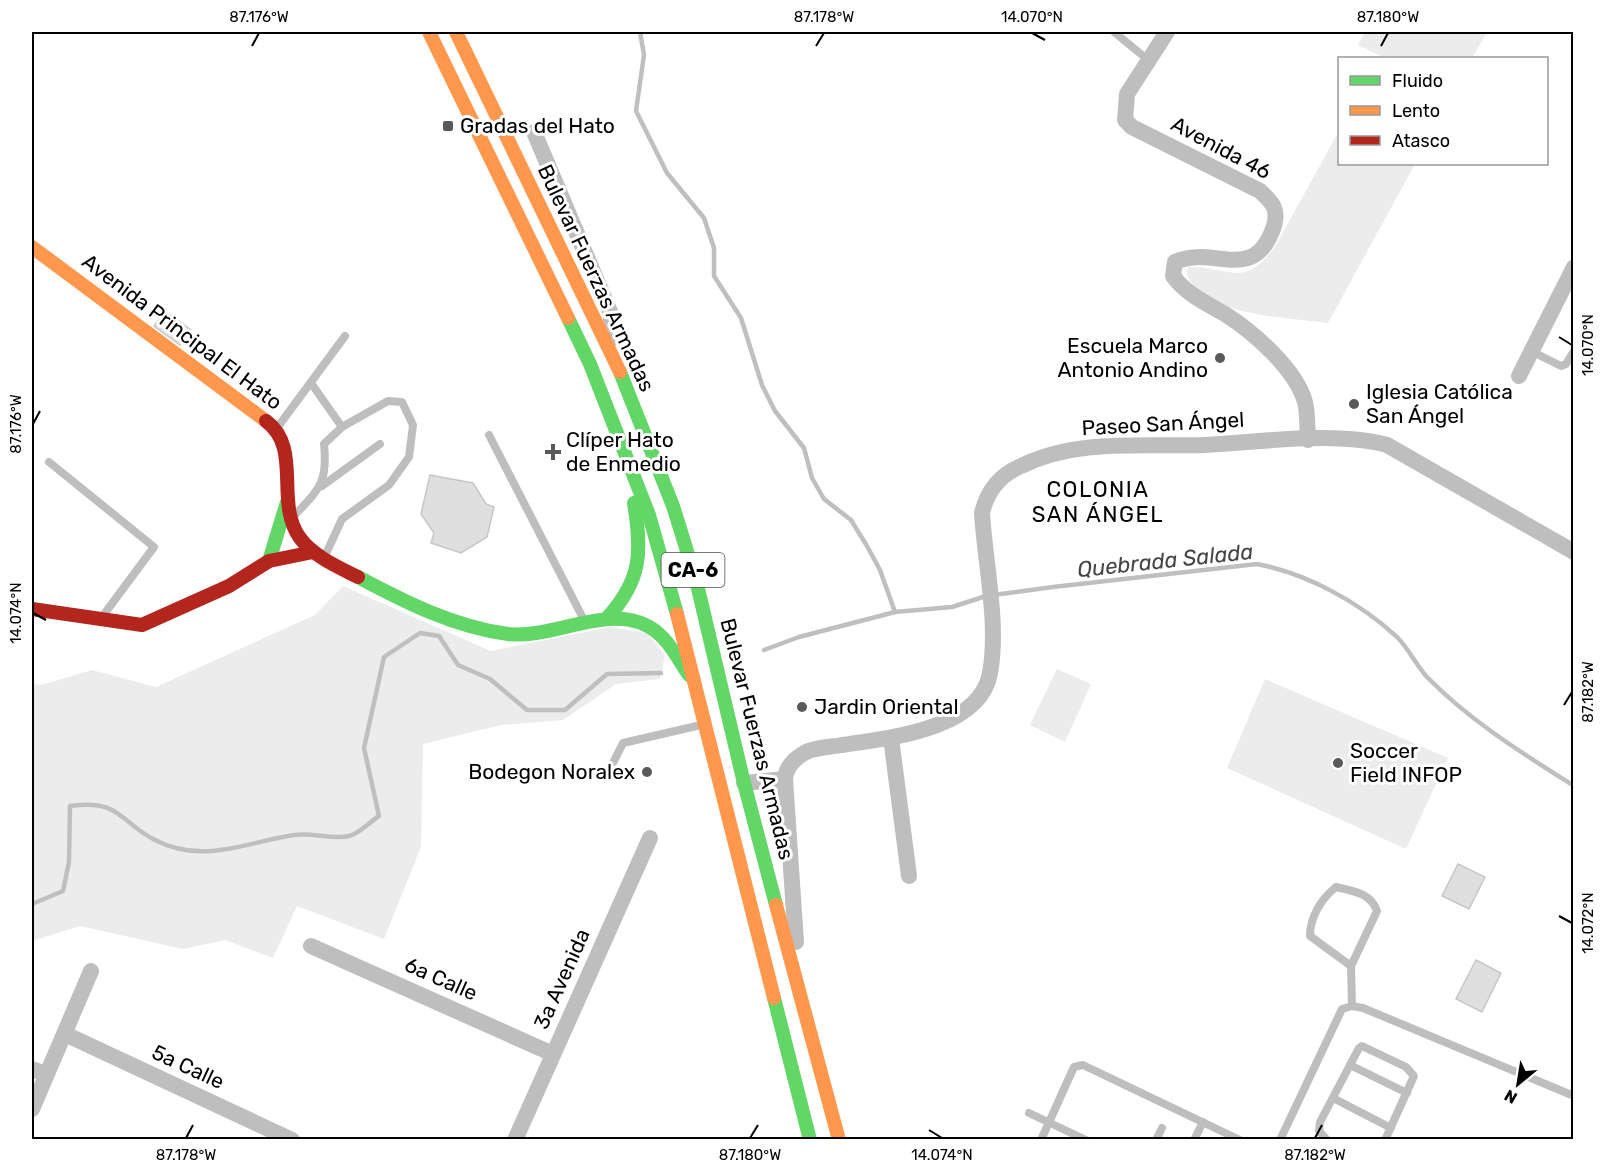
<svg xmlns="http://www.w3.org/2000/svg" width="1605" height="1171" viewBox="0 0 1605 1171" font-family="Rubik,sans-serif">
<rect width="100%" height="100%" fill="#fff"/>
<g fill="#ececec">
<polygon points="1365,32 1487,32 1472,58 1380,58 1381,56 1358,45"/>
<path d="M 1339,131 L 1340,164 L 1415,164 L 1328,323 C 1288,317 1198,317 1186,271 L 1189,267 C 1232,267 1244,290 1276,245 Z"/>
<polygon points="343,586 491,651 610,627 647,633 665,655 660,679 616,684 563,720 501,725 423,744 421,847 384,939 297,906 273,958 225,940 183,949 80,926 32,941 32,683 41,685 92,670 156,687 315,615"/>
<polygon points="1057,669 1091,684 1065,742 1030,725"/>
<polygon points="1265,679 1448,758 1406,849 1227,768"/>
</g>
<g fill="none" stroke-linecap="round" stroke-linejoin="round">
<g stroke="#bfbfbf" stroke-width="4.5">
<polyline points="640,32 644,55 636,111 667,173 704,218 714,248 714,276 741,318 762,385 775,411 804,448 812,478 824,499 851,520 867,546 880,570 895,612"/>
<path d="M 764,650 L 799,637 L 895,612 L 952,607 L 986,596 L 1053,587 L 1257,564 C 1308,574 1359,602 1397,637 C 1409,649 1416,665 1427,677 C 1470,721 1522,753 1574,786"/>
<path d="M 32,904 L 63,891 L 69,862 L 70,806 C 121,799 118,821 155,840 C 203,865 247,842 294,835 C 312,832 332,840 349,836 C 359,834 371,821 379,816 L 364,748 L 384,657 L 420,633 L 439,636 L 458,665 L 490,679 L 527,710 L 565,710 L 607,674 L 661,673"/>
</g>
</g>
<g fill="#dfdfdf" stroke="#c7c7c7" stroke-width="1.5">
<polygon points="165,311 191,330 180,345 154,326"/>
<polygon points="430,475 473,483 486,504 494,507 487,537 461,553 431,543 434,533 421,514"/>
<polygon points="1458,864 1485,877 1469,909 1442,896"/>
<polygon points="1476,960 1501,973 1482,1012 1456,999"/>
</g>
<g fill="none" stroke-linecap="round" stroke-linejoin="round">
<g stroke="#bebebe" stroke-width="8">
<polyline points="1114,32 1147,59"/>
<polyline points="1531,351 1561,366 1566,364 1574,351"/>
<polyline points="311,383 342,427"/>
<polyline points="277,428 345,336"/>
<polyline points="489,435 585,622"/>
<polyline points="49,462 154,547 102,617"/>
<polyline points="322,486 380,444"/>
<path d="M 294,516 C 319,489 328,483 324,444 L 342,427 L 388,401 L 402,402 L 413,425 L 409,457 L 389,485 L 342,519 L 324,558"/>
<polyline points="609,771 623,743 701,725"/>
<path d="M 1351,966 L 1310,936 C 1310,917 1321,899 1336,887 C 1353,891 1371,893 1377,911 L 1351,966 L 1352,1006"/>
<polyline points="1350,1065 1407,1093"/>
<polyline points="1333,1098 1391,1128"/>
<polyline points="1029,1113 1086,1140"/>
<polyline points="1041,1140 1074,1067 1083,1065 1240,1140"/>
<polyline points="1156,1140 1162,1128"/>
<polyline points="1194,1140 1203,1122"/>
<polyline points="1280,1140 1342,1009 1352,1006 1363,1008 1574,1096"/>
<polyline points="1327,1140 1319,1131 1320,1122 1359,1048 1362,1046 1406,1067 1414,1076 1385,1140"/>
</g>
<g stroke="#bebebe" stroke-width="16">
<path d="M 1167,32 L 1127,94 L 1125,120 L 1132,127 L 1260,191 C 1272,202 1279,209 1274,226 C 1254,286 1213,244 1175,262 L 1173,276 C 1186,294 1206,303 1225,314 C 1253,332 1296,369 1305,402 C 1308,414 1307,428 1308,440"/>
<polyline points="534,132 611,314 611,339"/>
<polyline points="1519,376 1574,267"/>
<polyline points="891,738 909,876"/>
<polyline points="744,783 785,779"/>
<path d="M 796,942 L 785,779 C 786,766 795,758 806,752 C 816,747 831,747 842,745 C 887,738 980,730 990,673 C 999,624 985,563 982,513 C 987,491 1000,475 1021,466 C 1078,438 1144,447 1205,445 C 1260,442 1334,431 1387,445 L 1574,552"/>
<polyline points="311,946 553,1054"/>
<polyline points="65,1034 292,1140"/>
<polyline points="32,1069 46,1074"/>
<polyline points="32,1109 91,971"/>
<polyline points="515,1140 650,838"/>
</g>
<g stroke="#63d668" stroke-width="14">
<polyline points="568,318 590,364 649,515 677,614"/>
<polyline points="620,372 673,506 696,580 743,779 776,905"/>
<polyline points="269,561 287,502"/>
<path d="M 358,577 C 405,602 454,627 508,634 C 555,640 618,597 659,634 C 672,645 679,661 689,675"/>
<path d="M 608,617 C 642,579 642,552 634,503"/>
<polyline points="774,998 810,1140"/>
</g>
<g stroke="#ff974d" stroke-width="14">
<polyline points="429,32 568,318"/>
<polyline points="456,32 620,372"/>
<polyline points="32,247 266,421"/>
<polyline points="677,614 774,998"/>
<polyline points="776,905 839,1140"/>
</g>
<g stroke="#b3261e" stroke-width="14">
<path d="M 266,421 C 303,448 274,503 300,538 C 313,556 338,567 358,577"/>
<polyline points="32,609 142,625 229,586 269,561 313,552"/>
</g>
</g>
<path fill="none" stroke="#000" stroke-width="2" d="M 1032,33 L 1045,40M 252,46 L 259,33M 816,46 L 824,33M 1381,46 L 1388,33M 1559,337 L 1572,345M 33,424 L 40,411M 33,613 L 46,620M 1564,705 L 1572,692M 1559,916 L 1572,923M 929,1130 L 942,1138M 186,1138 L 193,1125M 750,1138 L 758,1125M 1315,1138 L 1322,1125"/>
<g fill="#595959" stroke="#fff" stroke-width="2">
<rect x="442" y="120" width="12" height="12" rx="3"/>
<circle cx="1220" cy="358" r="6"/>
<circle cx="1354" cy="404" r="6"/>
<path d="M550 443h6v6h6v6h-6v6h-6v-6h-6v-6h6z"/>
<circle cx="802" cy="707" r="6"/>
<circle cx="1338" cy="763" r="6"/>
<circle cx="647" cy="772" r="6"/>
</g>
<g text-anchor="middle" stroke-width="6" stroke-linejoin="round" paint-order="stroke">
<rect fill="#fff" stroke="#4c4c4c" stroke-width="1.5" x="661.5" y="553" width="63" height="34" rx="4.5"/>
<g font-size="20" font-weight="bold" fill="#000">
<text x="693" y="577">CA-6</text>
</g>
<g font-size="21" fill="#000" stroke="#fff" text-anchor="start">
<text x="460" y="133">Gradas del Hato</text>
<text x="1208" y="353" text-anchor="end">Escuela Marco<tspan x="1208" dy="24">Antonio Andino</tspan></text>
<text x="1366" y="399">Iglesia Católica<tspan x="1366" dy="24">San Ángel</tspan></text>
<text x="566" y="447">Clíper Hato<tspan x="566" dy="24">de Enmedio</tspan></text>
<text x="814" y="714">Jardin Oriental</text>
<text x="1350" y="758">Soccer<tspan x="1350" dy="24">Field INFOP</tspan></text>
<text x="635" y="779" text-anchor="end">Bodegon Noralex</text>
</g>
<g font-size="21" fill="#000" stroke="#fff">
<text transform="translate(1221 148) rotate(28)" y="7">Avenida 46</text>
<text transform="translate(596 278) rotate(65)" y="7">Bulevar Fuerzas Armadas</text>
<text transform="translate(182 332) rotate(37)" y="7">Avenida Principal El Hato</text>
<text transform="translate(1163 424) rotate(-3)" y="7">Paseo San Ángel</text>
<text transform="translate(757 739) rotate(76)" y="7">Bulevar Fuerzas Armadas</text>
<text transform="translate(441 979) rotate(24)" y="7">6a Calle</text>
<text transform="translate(562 979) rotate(-66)" y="7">3a Avenida</text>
<text transform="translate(188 1067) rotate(25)" y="7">5a Calle</text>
</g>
<g font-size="22" letter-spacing="1.5" fill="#000" stroke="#fff">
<text x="1098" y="497">COLONIA<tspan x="1098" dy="25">SAN ÁNGEL</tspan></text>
</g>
<g font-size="22" font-style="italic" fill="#444" stroke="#fff">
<text transform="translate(1165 560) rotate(-6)" y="8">Quebrada Salada</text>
</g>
</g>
<rect width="1605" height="1171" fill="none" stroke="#ffffff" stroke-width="66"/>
<rect x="1338" y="57" width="210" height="108" fill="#ffffff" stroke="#999999" stroke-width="1.5"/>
<rect x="1350" y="76" width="30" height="9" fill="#63d668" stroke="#999999" stroke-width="1.5"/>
<text x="1392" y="87" font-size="18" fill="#000000">Fluido</text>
<rect x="1350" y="106" width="30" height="9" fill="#ff974d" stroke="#999999" stroke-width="1.5"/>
<text x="1392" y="117" font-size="18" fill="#000000">Lento</text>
<rect x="1350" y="136" width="30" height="9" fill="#b3261e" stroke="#999999" stroke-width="1.5"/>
<text x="1392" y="147" font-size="18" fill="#000000">Atasco</text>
<g transform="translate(1518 1084) rotate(210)" stroke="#ffffff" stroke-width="4.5" paint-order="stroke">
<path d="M0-4.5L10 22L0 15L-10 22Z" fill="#000000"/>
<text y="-9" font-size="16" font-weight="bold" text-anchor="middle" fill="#000000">N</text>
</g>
<rect x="33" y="33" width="1539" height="1105" fill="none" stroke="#000" stroke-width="2"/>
<g font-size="15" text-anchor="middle" fill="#000">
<text x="259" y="22">87.176°W</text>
<text x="824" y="22">87.178°W</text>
<text x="1032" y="22">14.070°N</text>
<text x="1388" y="22">87.180°W</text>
<text transform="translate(1588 345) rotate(-90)" y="5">14.070°N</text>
<text transform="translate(16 424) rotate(-90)" y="5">87.176°W</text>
<text transform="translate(16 613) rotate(-90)" y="5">14.074°N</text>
<text transform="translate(1588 692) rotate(-90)" y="5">87.182°W</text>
<text transform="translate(1588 923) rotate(-90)" y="5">14.072°N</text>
<text x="186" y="1160">87.178°W</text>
<text x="750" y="1160">87.180°W</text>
<text x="942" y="1160">14.074°N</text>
<text x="1315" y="1160">87.182°W</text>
</g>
</svg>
